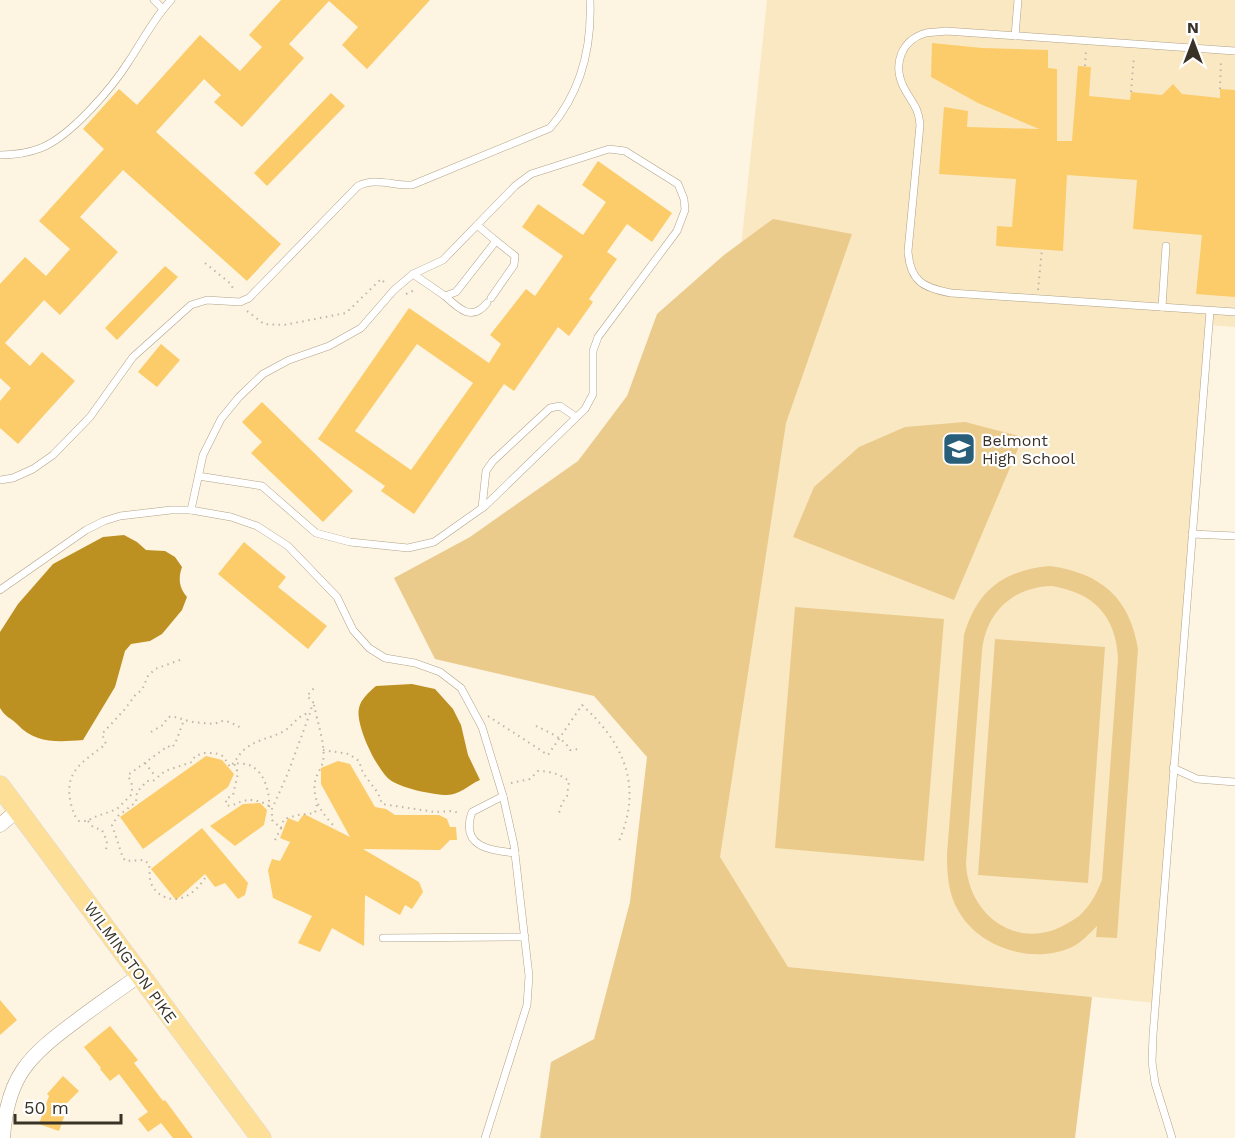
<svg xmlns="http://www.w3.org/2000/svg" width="1235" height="1138" viewBox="0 0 1235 1138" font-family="'Work Sans',sans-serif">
<rect width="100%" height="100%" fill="#fdf4e2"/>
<polygon fill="#fae8c3" points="767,0 1235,0 1235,327 1209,325 1156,1003 788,967 667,951"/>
<g fill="#eacb8b" fill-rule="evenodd">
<polygon points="773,219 852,234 786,423 720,857 788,967 1092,997 1075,1138 540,1138 551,1062 594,1039 630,902 647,757 594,696 435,659 394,578 470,537 578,461 627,396 657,314 724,255"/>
<polygon points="965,422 1023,437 954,600 793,537 814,487 859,447 905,427"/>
<path d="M 1050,566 C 1101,573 1130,598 1138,649 L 1117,938 L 1096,937 L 1097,926 C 1089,934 1082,942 1072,947 C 1033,965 980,948 959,912 C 948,894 947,874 947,854 L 964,635 C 977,590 1004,570 1050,566 ZM 1052,586 C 1094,593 1116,616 1118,659 L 1102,880 C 1097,892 1092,903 1083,912 C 1079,917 1073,920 1068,923 C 1019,953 968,916 966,863 L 982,651 C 986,612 1013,587 1052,586 Z"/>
<polygon points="795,607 944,619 924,861 775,848"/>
<polygon points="995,639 1105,647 1088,883 978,875"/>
</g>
<g fill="#bd9022">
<path d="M 124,535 L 137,542 L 146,550 L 165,551 L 175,557 L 182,567 C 178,578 179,588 187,597 L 182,610 L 162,634 L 150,641 L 131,644 L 125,651 L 115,687 L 83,740 C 58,742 35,744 17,724 C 10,717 6,718 0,708 L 0,632 L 18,604 L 53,564 L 103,537 Z"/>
<path d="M 412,684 L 435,689 L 453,709 L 461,725 L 468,755 L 480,780 C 468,785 460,795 447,795 C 434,795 399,788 389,779 C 376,768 355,724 359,708 C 361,699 369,692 376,686 Z"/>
</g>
<g fill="#fbcc69" fill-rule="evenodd">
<polygon points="281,0 430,0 367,69 342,45 358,27 329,1 289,44 304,58 242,127 214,102 221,95 204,79 156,132 281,244 247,281 123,170 80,217 118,252 60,315 44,300 5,343 30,366 42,352 75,381 18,444 0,428 0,401 11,388 0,378 0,284 25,257 46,276 70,249 39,221 104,149 83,129 119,89 137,105 200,35 240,71 262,47 249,35"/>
<polygon points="932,43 982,48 1048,50 1048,68 1057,69 1057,141 1072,141 1078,66 1091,67 1089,96 1130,100 1131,92 1162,95 1173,84 1182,94 1220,98 1220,89 1235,90 1235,297 1196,294 1202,235 1133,229 1137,180 1067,175 1063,251 996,246 997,226 1012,227 1016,179 939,174 944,107 968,111 967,127 1039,129 978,103 931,77"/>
<polygon points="331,93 345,106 267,186 254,173"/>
<path d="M 598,161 L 672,213 L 652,242 L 627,224 L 607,252 L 617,259 L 589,299 L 593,302 L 569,336 L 558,327 L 514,391 L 504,384 L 414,514 L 381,491 L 385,486 L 318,439 L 409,308 L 489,363 L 501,344 L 490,335 L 526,289 L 535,296 L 563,256 L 522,227 L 538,204 L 583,235 L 606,202 L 582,185 ZM 417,344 L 473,383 L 411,470 L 355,431 Z"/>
<polygon points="165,266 178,277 117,340 105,328"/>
<polygon points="161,344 180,360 157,387 138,372"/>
<polygon points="262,402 353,491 323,522 251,453 262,442 242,422"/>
<polygon points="244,542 286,577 278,587 327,626 308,649 218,574"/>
<polygon points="206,756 222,760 234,774 228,787 143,849 120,817"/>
<polygon points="338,761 350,764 375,807 386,809 395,815 439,815 447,819 450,827 456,827 457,840 450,840 440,850 363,849 419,882 423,892 412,909 405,905 400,915 365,895 364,946 332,928 320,952 298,943 312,916 273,898 268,870 272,859 280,861 290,842 280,838 288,818 298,822 304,814 350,837 321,784 321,768"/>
<polygon points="260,803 267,810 264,825 235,846 210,826 243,804"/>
<polygon points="202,828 248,883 245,895 238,899 225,883 215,887 205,874 176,900 151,869"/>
<polygon points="0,1000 17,1020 0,1035"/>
<polygon points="110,1026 138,1060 134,1063 163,1101 165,1100 193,1138 173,1138 161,1123 148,1132 138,1119 148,1112 119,1074 110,1081 100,1069 101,1068 84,1047"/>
<polygon points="63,1076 79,1091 59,1111 65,1114 59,1131 39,1124 49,1096 47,1094"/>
</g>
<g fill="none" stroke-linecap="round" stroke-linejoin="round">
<g stroke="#b1a286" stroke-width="8">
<g id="lane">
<polyline points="154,0 163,9"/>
<polyline points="1015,36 1018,0"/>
<path d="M 1235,51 L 946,31 C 939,32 932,32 926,33 C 901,40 893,64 903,86 C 911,102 919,107 920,125 L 908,251 C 910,281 923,288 951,293 L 1235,312"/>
<path d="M 0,155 C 14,155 28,153 41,148 C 71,136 112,88 129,61 C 143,40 154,18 171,0"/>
<polyline points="413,274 445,296 456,292 496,241 477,225"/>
<path d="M 445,296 C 459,309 472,322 487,303"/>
<polyline points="491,298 514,265 515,256 496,241"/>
<polyline points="1162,307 1166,246"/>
<path d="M 0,480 L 13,478 L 33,469 L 53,455 L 90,417 L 133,357 L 191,305 L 207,300 L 240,302 L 249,298 L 358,186 C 376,177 393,186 412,185 L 550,128 C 581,92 592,48 590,0"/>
<polyline points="482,508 486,471 493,461 550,408 560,406 576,417"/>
<polyline points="191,510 203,455 221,419 239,397 263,374 289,360 329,346 361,328 394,290 413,274 443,260 515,186 531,174 609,149 625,151 678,184 684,199 685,210 677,231 598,337 593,351 593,394 585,409 485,506 434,542 408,548 350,542 316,533 262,486 198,476"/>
<polyline points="1192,534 1235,536"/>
<polyline points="0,590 86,530 104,521 120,516 171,510 191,510 231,517 257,526 288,546 337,597 353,630 369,648 385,658 415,663 440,672 461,688 482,727 503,796 514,845 529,976 527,1005 485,1138"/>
<polyline points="1173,768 1197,779 1235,782"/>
<path d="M 503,796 L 472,812 C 460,847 489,850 515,853"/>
<polyline points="383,938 525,937"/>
<polyline points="1172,1138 1155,1083 1152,1062 1153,1035 1210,311"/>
</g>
</g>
<g stroke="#b1a286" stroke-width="15">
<g id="street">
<polyline points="0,825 18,810"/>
<path d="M 3,1138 C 7,1076 29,1056 76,1021 C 97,1005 119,990 140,975"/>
</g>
</g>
<g stroke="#dbdad8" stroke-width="21">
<polyline id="primary" points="0,786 261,1138"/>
</g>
<g stroke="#beb6a7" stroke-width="2" stroke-dasharray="1.5 4.5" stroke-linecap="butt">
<polyline points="1085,66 1086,50"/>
<polyline points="1220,89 1221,59"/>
<polyline points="1131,92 1134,56"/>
<polyline points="205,263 231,284 234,291"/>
<polyline points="1038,290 1042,249"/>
<polyline points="406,294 417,289"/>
<polyline points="247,311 264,324 284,325 346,313 381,279 385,283"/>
<path d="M 180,660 L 155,669 L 148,676 L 142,690 L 136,694 L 125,709 L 102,734 L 106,744 C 83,762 63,771 71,804 C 73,811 74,816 79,821 L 88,821 L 92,818 L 117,809 L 132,794 L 132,785 L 128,775 L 168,746 L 171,748 L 175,744 L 184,720"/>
<path d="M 314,705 C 317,721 326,746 323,761 C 322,767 318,772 316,778 C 310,798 323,815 336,828"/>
<path d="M 488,716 L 548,755 L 582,705 C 624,743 643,786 619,841"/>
<path d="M 536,726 C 548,732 564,738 570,750 L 581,749"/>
<path d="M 151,732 L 163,725 L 168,717 C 176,716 180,719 189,721 C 197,723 206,723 215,724 C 226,717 232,724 242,728"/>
<polyline points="323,750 349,754 359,761 363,773 378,793 382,804 435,812 453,811 461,814"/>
<polyline points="145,763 156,777"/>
<path d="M 511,783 L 530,779 L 538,771 C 549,771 560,774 569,781 L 567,796 L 562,803 L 559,813"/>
<path d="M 269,806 C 254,797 245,799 231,806 L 226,805 L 226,799 L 233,795 L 238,773 L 234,763 C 240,764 248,763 253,767 C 265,774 270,794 269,806 L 272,809"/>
<polyline points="88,821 93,827 102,830 107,841 106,850"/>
<polyline points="281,828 284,819 298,815 315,813 317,804"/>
<polyline points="275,840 281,828 272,820 272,809 288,773 310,713 313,702 307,696 315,687"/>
<path d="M 205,878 C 196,892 181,904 165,897 C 158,894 154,890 151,883 C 149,877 150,870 149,864 L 144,860 L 126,861 L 123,858 L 112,825 L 118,816 L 136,802 L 137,792 L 147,781 L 153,781 L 165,771 L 192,762 L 195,756 L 205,753 L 215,753 L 223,756 L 230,767 C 236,761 239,754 245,749 C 257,739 272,738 284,731 C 294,725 298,714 310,713"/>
</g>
<use href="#lane" stroke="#fff" stroke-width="7"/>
<use href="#street" stroke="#fff" stroke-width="14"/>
<use href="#primary" stroke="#fedf98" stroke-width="20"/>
</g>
<defs>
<g id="school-square" transform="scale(1.725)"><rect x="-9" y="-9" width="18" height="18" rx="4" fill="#295e7a" stroke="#fff"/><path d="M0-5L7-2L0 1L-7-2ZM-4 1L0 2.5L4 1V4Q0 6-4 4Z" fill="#fff"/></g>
</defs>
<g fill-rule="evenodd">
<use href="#school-square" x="959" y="449"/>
</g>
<g text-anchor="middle" stroke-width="4.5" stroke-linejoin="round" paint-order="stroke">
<g font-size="16" fill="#383227" stroke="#fff" text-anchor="start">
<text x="982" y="446">Belmont<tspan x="982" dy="18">High School</tspan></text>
</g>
<g font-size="16" fill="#383227" stroke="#fff">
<text transform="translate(131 962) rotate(54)" y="6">WILMINGTON PIKE</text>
</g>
</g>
<g transform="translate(1193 42)" stroke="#ffffff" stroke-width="4.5" paint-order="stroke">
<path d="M0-4.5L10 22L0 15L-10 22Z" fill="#383227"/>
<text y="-9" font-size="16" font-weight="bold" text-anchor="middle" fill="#383227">N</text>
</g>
<path d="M15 1114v9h106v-9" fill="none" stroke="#383227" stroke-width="3"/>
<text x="24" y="1114" font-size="18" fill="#383227" stroke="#ffffff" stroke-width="4.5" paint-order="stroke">50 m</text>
</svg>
